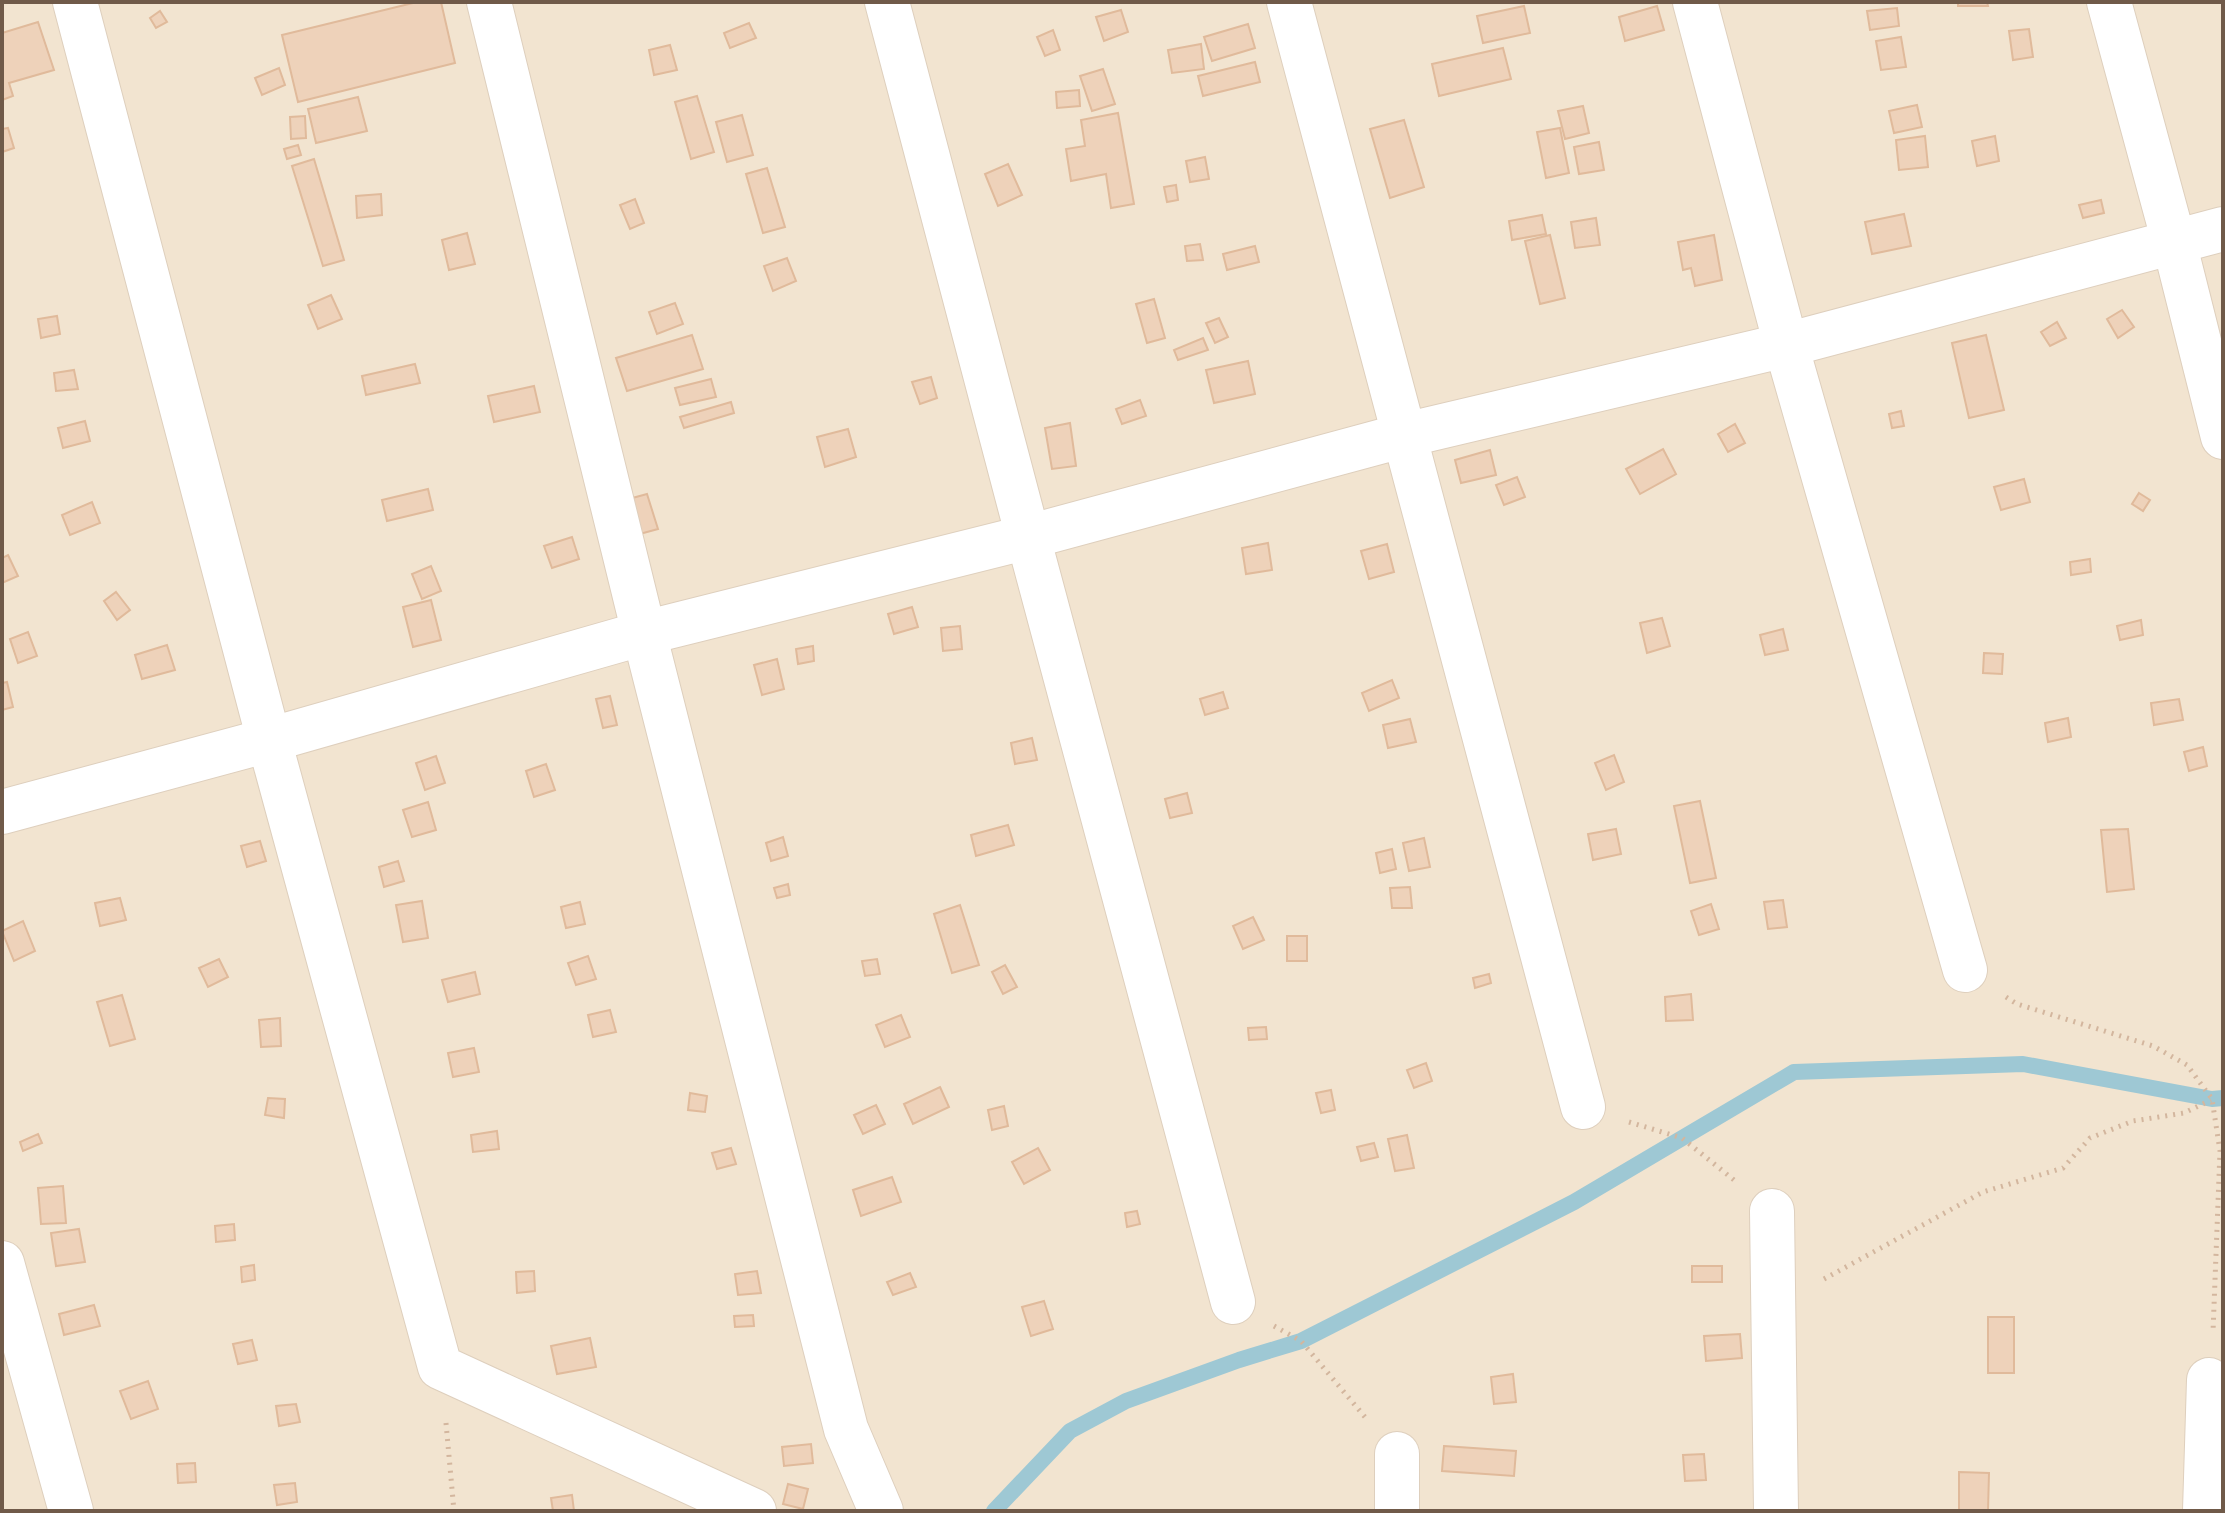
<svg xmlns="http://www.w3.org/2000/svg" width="2225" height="1513" viewBox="0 0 2225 1513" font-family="'DejaVu Sans',sans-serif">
<rect width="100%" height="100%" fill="#fbf2e1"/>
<rect fill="#f2e4d0" x="2" y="2" width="2221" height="1509"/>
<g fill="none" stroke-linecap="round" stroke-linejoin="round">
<polyline stroke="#9ec8d4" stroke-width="16" points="994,1511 1070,1431 1126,1401 1239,1360 1301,1341 1574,1202 1794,1072 2023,1064 2212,1099 2223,1098"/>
</g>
<g fill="#eed2ba" stroke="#e0ba9b" stroke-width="2">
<polygon points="417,2 441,2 455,63 298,102 282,35"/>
<polygon points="1958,2 1987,2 1988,6 1958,6"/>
<polygon points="1524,6 1530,33 1483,43 1477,16"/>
<polygon points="1657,6 1664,30 1625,41 1619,17"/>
<polygon points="1897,8 1899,26 1870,30 1867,11"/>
<polygon points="1121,10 1128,32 1104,41 1096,17"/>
<polygon points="160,11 167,22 156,28 150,18"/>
<polygon points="38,22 54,70 9,83 13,96 2,100 2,33"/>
<polygon points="749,23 756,38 730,48 724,33"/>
<polygon points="1248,24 1255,48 1212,61 1204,37"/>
<polygon points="2029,29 2033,57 2013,60 2009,31"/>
<polygon points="1053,30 1060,50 1045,56 1037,37"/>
<polygon points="1901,37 1906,67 1881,70 1876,41"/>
<polygon points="1201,44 1204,69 1172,73 1168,50"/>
<polygon points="670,45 677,70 654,75 649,50"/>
<polygon points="1503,48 1511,79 1439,96 1432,64"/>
<polygon points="1255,62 1260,82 1203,96 1198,76"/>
<polygon points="279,68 285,85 262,95 255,78"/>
<polygon points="1103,69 1115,104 1092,111 1080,76"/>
<polygon points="1079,90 1080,106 1057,108 1056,92"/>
<polygon points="697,96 714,152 691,159 675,102"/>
<polygon points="358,97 367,131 316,143 308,109"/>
<polygon points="1917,105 1922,127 1894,133 1889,111"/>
<polygon points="1583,106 1589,133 1565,139 1558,111"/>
<polygon points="1118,113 1134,204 1111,208 1106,174 1071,181 1066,149 1085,146 1081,120"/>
<polygon points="742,115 753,155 727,162 716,122"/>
<polygon points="305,116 306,138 291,139 290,117"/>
<polygon points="1404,120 1424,187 1390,198 1370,129"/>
<polygon points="8,128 14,148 2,152 2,129"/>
<polygon points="1560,128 1569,173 1546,178 1537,132"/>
<polygon points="1925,136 1928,167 1899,170 1896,140"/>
<polygon points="1995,136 1999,161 1977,166 1972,141"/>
<polygon points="1599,142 1604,170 1579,174 1574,147"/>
<polygon points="298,145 301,155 287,159 284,149"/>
<polygon points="1205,157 1209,179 1190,182 1186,161"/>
<polygon points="314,159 344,260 323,266 292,166"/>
<polygon points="1008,164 1022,195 998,206 985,174"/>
<polygon points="767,168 785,227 763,233 746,174"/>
<polygon points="1176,185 1178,200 1167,202 1164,187"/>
<polygon points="381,194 382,215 357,218 356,196"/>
<polygon points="635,199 644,223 630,229 620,205"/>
<polygon points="2101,200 2104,213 2083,218 2079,205"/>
<polygon points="1904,214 1911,246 1872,254 1865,222"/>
<polygon points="1542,215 1546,234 1512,240 1509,221"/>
<polygon points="1596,218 1600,245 1575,248 1571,222"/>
<polygon points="467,233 475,264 449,270 442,240"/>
<polygon points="1550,235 1565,298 1540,304 1525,241"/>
<polygon points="1714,235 1722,280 1695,286 1691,268 1683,270 1678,242"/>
<polygon points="1200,244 1203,260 1187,261 1185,246"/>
<polygon points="1255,246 1259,262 1227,270 1223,254"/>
<polygon points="787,258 796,281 773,291 764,266"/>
<polygon points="331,295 342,319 318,329 308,305"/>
<polygon points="1154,299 1165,338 1147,343 1136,304"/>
<polygon points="675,303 683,324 657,334 649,312"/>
<polygon points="2122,310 2134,327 2118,338 2107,319"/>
<polygon points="57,316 60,334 41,338 38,319"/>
<polygon points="1219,318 1228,337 1215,343 1206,323"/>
<polygon points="2057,322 2066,338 2050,346 2041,332"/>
<polygon points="692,335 703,369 627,391 616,358"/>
<polygon points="1986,335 2004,410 1969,418 1952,343"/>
<polygon points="1203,338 1208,350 1178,360 1174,350"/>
<polygon points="1248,361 1255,394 1214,403 1206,370"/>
<polygon points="415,364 420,383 366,395 362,376"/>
<polygon points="74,370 78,389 56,391 54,373"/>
<polygon points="931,377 937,398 920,404 912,382"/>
<polygon points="711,379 716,397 680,405 675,388"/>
<polygon points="534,386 540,412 494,422 488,396"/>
<polygon points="1140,400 1146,416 1122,424 1116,409"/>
<polygon points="731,402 734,413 684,428 680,417"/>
<polygon points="1901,411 1904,426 1892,428 1889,414"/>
<polygon points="85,421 90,441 63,448 58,428"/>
<polygon points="1070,423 1076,466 1052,469 1045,428"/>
<polygon points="1735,424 1745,443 1728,452 1718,434"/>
<polygon points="848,429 856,457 825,467 817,437"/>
<polygon points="1663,449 1676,474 1640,494 1626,469"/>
<polygon points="1490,450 1496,475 1461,483 1455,460"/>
<polygon points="1517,477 1525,497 1504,505 1496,485"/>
<polygon points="2024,479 2030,502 2001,510 1994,487"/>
<polygon points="428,489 433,510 387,521 382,500"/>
<polygon points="2139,493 2150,500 2143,511 2132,504"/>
<polygon points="647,494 658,529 636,535 625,500"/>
<polygon points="92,502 100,523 70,535 62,515"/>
<polygon points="572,537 579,559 552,568 544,546"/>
<polygon points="1268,543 1272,570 1246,574 1242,548"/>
<polygon points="1387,544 1394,572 1369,579 1361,551"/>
<polygon points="8,555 18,576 2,583 2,558"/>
<polygon points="2090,559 2091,572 2071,575 2070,562"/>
<polygon points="431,566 441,591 422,599 412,574"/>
<polygon points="116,592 130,610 117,620 104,601"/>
<polygon points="431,600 441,640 413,647 403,607"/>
<polygon points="912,607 918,627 894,634 888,614"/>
<polygon points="1662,618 1670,646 1647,653 1640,623"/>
<polygon points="2141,620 2143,635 2120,640 2117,626"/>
<polygon points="960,626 962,649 943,651 941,628"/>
<polygon points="1783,629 1788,650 1765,655 1760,635"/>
<polygon points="28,632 37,656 18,663 10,639"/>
<polygon points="167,645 175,670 142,679 135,655"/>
<polygon points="813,646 814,661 798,664 796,649"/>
<polygon points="1984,653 2003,654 2002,674 1983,673"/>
<polygon points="777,659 784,689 762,695 754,665"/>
<polygon points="1392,680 1399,698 1369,711 1362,693"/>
<polygon points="7,682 13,707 2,710 2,683"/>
<polygon points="1223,692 1228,708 1205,715 1200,699"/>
<polygon points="610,696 617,725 603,728 596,699"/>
<polygon points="2179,699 2183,720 2154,725 2151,703"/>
<polygon points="2068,718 2071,737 2048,742 2045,723"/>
<polygon points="1410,719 1416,742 1388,748 1383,725"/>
<polygon points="1032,738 1037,760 1015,764 1011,743"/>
<polygon points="2203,747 2207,766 2189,771 2184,752"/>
<polygon points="1614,755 1624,782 1606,790 1595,763"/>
<polygon points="436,756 445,783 425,790 416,763"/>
<polygon points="546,764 555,790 534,797 526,771"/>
<polygon points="1187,793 1192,813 1170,818 1165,799"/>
<polygon points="1700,801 1716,878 1690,883 1674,806"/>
<polygon points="428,802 436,830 412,837 403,810"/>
<polygon points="1008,825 1014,845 976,856 971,835"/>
<polygon points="1616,829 1621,854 1593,860 1588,834"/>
<polygon points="2128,829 2134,889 2107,892 2101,830"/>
<polygon points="783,837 788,856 771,861 766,843"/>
<polygon points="1424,838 1430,867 1409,871 1403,843"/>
<polygon points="260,841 266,861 247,867 241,846"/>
<polygon points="1392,849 1396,869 1380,873 1376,853"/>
<polygon points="398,861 404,881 384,887 379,867"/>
<polygon points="788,884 790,895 777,898 774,888"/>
<polygon points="1410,887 1412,908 1392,908 1390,888"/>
<polygon points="120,898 126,920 100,926 95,903"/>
<polygon points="1783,900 1787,927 1768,929 1764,902"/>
<polygon points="422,901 428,938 403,942 396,905"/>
<polygon points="580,902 585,924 566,928 561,907"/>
<polygon points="1711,904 1719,929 1699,935 1691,911"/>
<polygon points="960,905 979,965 952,973 934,914"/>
<polygon points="1253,917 1264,940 1243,949 1233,926"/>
<polygon points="23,921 35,951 14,961 2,931"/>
<rect x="1287" y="936" width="20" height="25"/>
<polygon points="588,956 596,979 576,985 568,963"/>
<polygon points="219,959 228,977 208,987 199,968"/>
<polygon points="877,959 880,974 865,976 862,961"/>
<polygon points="1005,965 1017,987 1003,994 992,972"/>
<polygon points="475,972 480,994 448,1002 442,980"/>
<polygon points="1489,974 1491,983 1475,988 1473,978"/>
<polygon points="1691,994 1693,1020 1666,1021 1665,997"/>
<polygon points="122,995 135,1039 110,1046 97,1002"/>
<polygon points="610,1010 616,1032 593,1037 588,1015"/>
<polygon points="901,1015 910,1037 885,1047 876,1025"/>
<polygon points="280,1018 281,1046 261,1047 259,1020"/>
<polygon points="1266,1027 1267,1039 1249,1040 1248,1028"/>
<polygon points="474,1048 479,1072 453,1077 448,1053"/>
<polygon points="1426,1063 1432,1081 1414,1088 1407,1070"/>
<polygon points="940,1087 949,1107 913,1124 904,1104"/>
<polygon points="1331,1090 1335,1110 1321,1113 1316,1093"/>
<polygon points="690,1093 707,1096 705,1112 688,1110"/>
<polygon points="268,1098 285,1099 284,1118 265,1115"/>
<polygon points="876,1105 885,1124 863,1134 854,1115"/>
<polygon points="1004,1106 1008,1126 992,1130 988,1110"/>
<polygon points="497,1131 499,1149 473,1152 471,1135"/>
<polygon points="38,1134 42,1143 23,1151 20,1142"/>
<polygon points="1407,1135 1414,1168 1395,1171 1388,1139"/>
<polygon points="1374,1143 1378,1157 1361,1161 1357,1147"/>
<polygon points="731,1148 736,1164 717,1169 712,1153"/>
<polygon points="1038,1148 1050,1170 1024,1184 1012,1162"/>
<polygon points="892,1177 901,1202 861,1216 853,1190"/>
<polygon points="63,1186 66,1223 41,1224 38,1188"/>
<polygon points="1137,1211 1140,1224 1127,1227 1125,1213"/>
<polygon points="234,1224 235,1240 216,1242 215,1226"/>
<polygon points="79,1229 85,1262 56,1266 51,1233"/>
<polygon points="254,1265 255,1280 242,1282 241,1267"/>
<rect x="1692" y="1266" width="30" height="16"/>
<polygon points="534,1271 535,1291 517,1293 516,1272"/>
<polygon points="757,1271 761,1293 738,1295 735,1274"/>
<polygon points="910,1273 916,1287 893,1295 887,1282"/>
<polygon points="1044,1301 1053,1329 1031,1336 1022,1307"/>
<polygon points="94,1305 100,1326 64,1335 59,1314"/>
<polygon points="753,1315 754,1326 735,1327 734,1316"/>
<rect x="1988" y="1317" width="26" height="56"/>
<polygon points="1740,1334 1742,1358 1706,1361 1704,1336"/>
<polygon points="590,1338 596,1367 557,1374 551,1346"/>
<polygon points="252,1340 257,1360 238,1364 233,1344"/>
<polygon points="1513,1374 1516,1402 1494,1404 1491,1377"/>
<polygon points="148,1381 158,1409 131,1419 120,1391"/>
<polygon points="296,1404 300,1422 279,1426 276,1406"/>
<polygon points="811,1444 813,1463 784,1466 782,1447"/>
<polygon points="1444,1446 1516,1451 1514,1476 1442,1471"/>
<polygon points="1704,1454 1706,1480 1685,1481 1683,1455"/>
<polygon points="195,1463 196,1482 178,1483 177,1464"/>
<polygon points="1959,1472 1989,1473 1988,1511 1959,1511"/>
<polygon points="295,1483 297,1502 277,1505 274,1485"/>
<polygon points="788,1484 808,1489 803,1509 783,1504"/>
<polygon points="572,1495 574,1511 553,1511 551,1498"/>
</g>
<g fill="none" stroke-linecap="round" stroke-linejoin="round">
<g stroke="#decfbd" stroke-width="46">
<g id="minor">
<polyline points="75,2 269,740 440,1367 754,1511"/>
<polyline points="489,2 644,633 846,1429 881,1511"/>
<polyline points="887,2 1028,537 1233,1302"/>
<polyline points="1289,2 1583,1107"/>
<polyline points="1695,2 1786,345 1965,970"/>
<polyline points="2109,2 2174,242 2223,437"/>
<polyline points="2,812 269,740 644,633 1028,537 1405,435 1786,345 2223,229"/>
<polyline points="1772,1211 1776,1511"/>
<polyline points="2,1263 71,1511"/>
<polyline points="1397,1454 1397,1511"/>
<polyline points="2205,1511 2209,1380"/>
</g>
</g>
<g stroke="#d3b69e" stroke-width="5" stroke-dasharray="2 6" stroke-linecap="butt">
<polyline points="2006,997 2017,1004 2153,1046 2187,1065 2212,1099 2220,1151 2213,1332"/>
<polyline points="1629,1122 1682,1138 1734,1180"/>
<polyline points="1824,1279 1983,1192 2063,1168 2090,1138 2133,1121 2184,1113 2211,1100"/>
<polyline points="1274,1326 1301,1341 1365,1417"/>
<polyline points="446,1423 454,1511"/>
</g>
<use href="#minor" stroke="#fff" stroke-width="44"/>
</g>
<rect width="2225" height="1513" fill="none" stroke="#705a49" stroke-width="8"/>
</svg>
